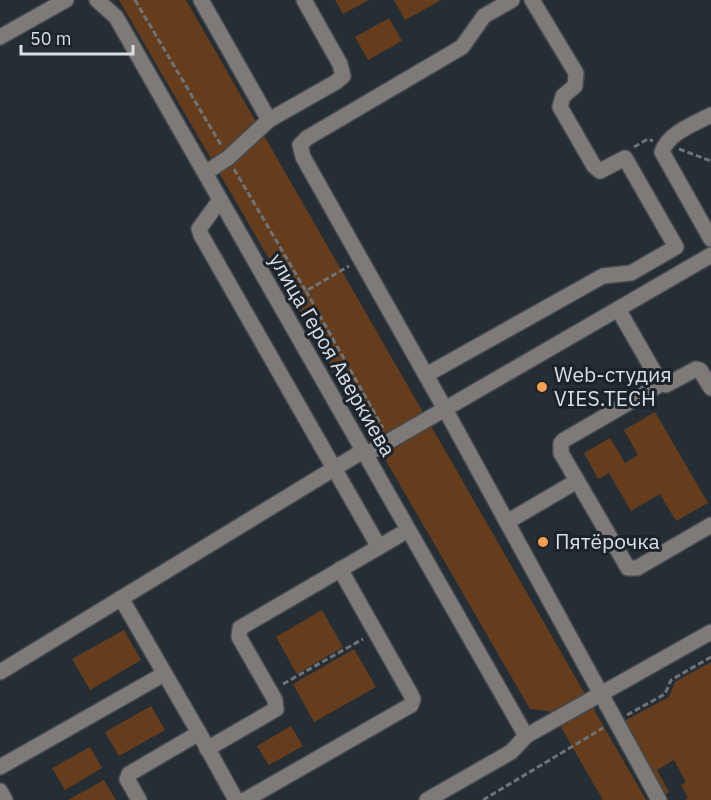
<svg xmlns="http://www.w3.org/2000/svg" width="711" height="800" viewBox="0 0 711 800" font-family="'IBM Plex Sans',sans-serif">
<rect width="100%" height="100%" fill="#252e34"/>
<g fill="#663d1c">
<polygon points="119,0 186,0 646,800 603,800 554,715 549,711 530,709"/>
<polygon points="335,0 369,0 343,14"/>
<polygon points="394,0 441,0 405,20"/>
<polygon points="389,18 402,41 368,60 355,37"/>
<polygon points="655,412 708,503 676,521 660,494 631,511 609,473 598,479 584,453 610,438 625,463 638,455 624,430"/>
<polygon points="322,610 343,647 297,674 276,637"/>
<polygon points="124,630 141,660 90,690 72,659"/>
<polygon points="354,649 376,687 314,722 293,684"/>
<polygon points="711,662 711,800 685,800 688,798 681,785 686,782 674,760 657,770 669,792 662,796 622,722 669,697 675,682"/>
<polygon points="151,706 165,730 119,756 105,732"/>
<polygon points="291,726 303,746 269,765 257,746"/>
<polygon points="90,747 102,768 65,790 52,768"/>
<polygon points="104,780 116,800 68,800"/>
</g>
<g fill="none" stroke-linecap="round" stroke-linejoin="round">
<g stroke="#424a50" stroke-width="18">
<g id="minor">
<polyline points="97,0 116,17 526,736"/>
<polyline points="201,0 269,120 336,82 343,76 340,64 304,0"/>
<polyline points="0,37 66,0"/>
<path d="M 711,115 C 694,124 668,133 662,152 L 711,239"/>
<polyline points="205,173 228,158 269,120"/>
<polyline points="711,255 618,309 661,384 666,385 696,369 700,370 711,388"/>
<polyline points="618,309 445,409 659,800"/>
<polyline points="426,375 603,276 631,273 676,247 625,158 600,171 594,166 560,107 563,96 575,86 576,73 532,0"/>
<polyline points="661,384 564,440 561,443 561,453 628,568 637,568 711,525"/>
<polyline points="365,455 445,409 303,157 300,145 307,138 462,47 484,16 512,0"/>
<polyline points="507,522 577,481"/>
<polyline points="379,547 408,530"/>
<polyline points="121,598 199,733"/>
<polyline points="0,672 363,451"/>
<polyline points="207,749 276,709 275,700 239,637 240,628 379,547 201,235 199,229 220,200"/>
<polyline points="0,767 164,674"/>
<polyline points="0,791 5,800"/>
<polyline points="139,800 127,779 129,774 199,733 236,800"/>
<polyline points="245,800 411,705 413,699 410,693 340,569"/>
<polyline points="427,800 511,752 526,736 711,632"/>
</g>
</g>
<g stroke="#6c7379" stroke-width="3" stroke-dasharray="6 3" stroke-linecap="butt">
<polyline points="135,0 221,145"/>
<polyline points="634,147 648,139 653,141"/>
<polyline points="679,149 711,161"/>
<polyline points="234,169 306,291 349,266"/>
<polyline points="306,291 383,428"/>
<polyline points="283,684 363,639"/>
<polyline points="627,715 665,694 671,680 711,657"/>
<polyline points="483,800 603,728"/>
</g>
<use href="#minor" stroke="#7f7a77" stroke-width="15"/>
</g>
<g fill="#fc9e52" stroke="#1b242a" stroke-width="2">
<circle cx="542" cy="387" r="6"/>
<circle cx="543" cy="542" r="6"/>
</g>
<g text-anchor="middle" stroke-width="6" stroke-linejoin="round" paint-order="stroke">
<g font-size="21" fill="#dadfe4" stroke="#1b242a">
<text transform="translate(332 355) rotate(60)" y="7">улица Героя Аверкиева</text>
</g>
<g font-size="21" fill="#dadfe4" stroke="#1b242a" text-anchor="start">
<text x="554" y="382">Web-студия<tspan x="554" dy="24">VIES.TECH</tspan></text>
<text x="555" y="549">Пятёрочка</text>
</g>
</g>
<path d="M21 45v9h112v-9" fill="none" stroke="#dadfe4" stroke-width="3"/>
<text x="30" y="45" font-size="18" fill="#dadfe4" stroke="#1b242a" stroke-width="4.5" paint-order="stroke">50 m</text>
</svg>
